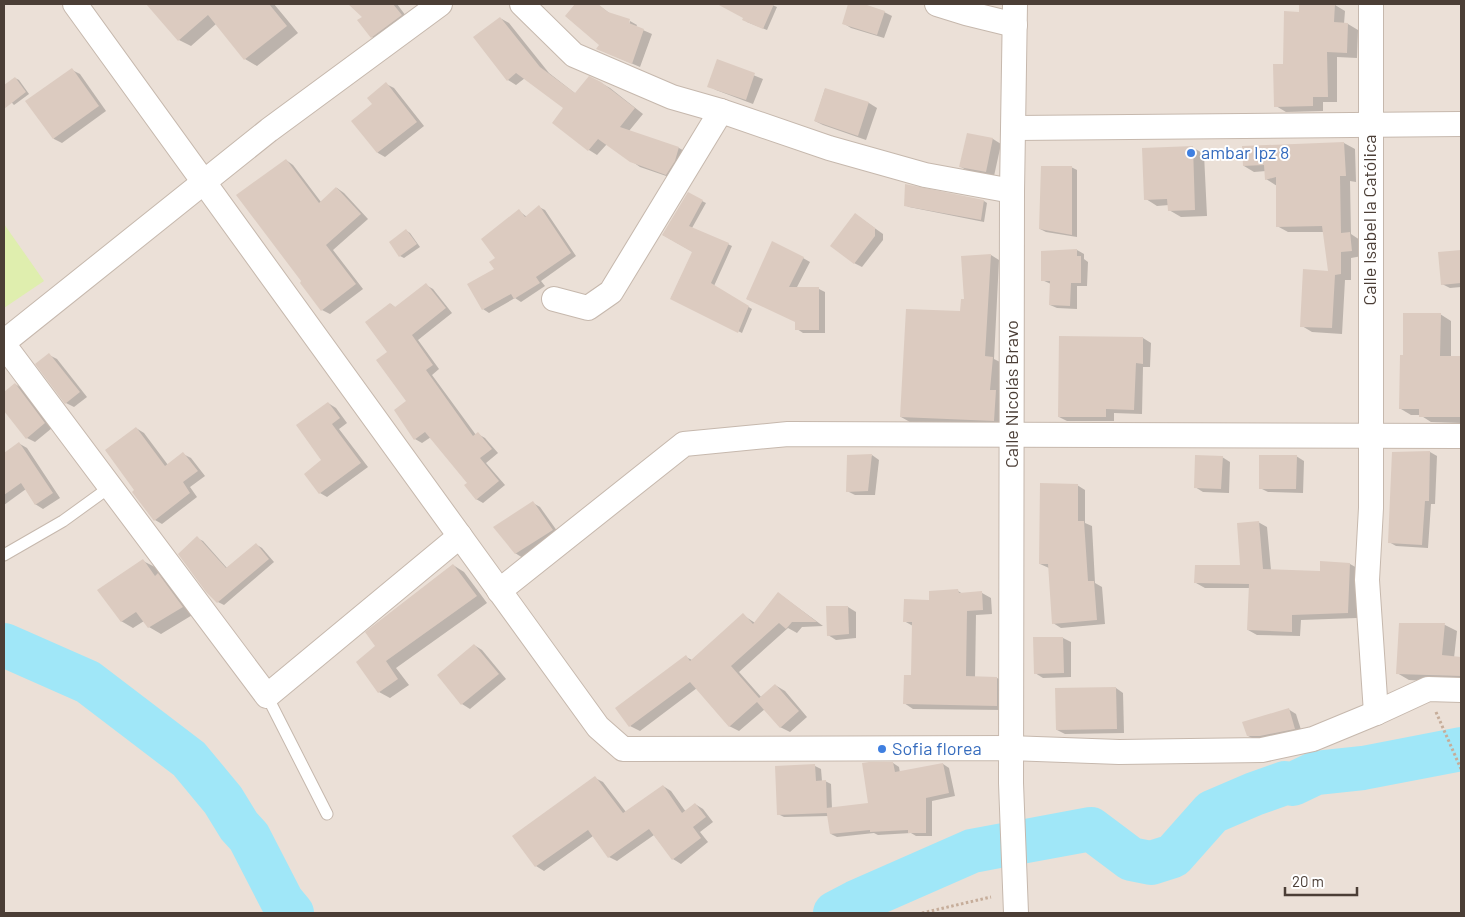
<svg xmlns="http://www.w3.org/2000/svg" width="1465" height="917" viewBox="0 0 1465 917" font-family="Barlow,sans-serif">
<rect width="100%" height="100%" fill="#f6efe9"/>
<rect fill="#ebe0d7" x="4" y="4" width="1457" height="909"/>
<polygon fill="#dfeeae" points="4,224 44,281 4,308"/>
<g fill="#0003">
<polygon points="162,4 274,4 298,33 257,66 245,59 216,24 191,46 179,40 154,11"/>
<polygon points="350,4 397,4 409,20 379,42 372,37 364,17"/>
<polygon points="576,4 588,10 593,4 597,4 612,15 628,30 630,21 637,25 636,27 652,34 640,67 598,49 601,45 566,16"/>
<polygon points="720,4 770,4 777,7 767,30 747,22 744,17"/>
<polygon points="850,4 860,4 884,12 892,16 884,38 851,28 843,23"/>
<polygon points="1335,5 1345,11 1344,24 1348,24 1358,30 1357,58 1337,57 1337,102 1323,102 1323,111 1286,112 1276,106 1284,65"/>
<polygon points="500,18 509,23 549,73 576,94 601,83 610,88 643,114 629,131 679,148 688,153 675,179 640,167 607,144 597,155 589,150 565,108 525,78 516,85 508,80"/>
<polygon points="718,61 763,79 753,104 716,90 709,86"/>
<polygon points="72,70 80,74 106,111 62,143 54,139 27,101"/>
<polygon points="15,78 19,80 29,94 14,105 4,94 4,87"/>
<polygon points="386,84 394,88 424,126 385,157 378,153 353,121 374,104"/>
<polygon points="825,89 869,103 877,108 866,140 823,125 815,121"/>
<polygon points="968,134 993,139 1001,144 994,176 968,171 961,167"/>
<polygon points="1344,143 1355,149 1356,182 1350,181 1351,234 1360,240 1362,256 1351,258 1351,280 1345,280 1342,334 1312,332 1302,326 1330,272 1324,232 1288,232 1277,226 1277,186 1266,179 1266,171 1254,172 1244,166 1243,147"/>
<polygon points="1192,147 1204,154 1207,216 1181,217 1169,210 1169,205 1157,206 1146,199"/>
<polygon points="286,160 293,165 321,202 337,188 344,193 368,219 333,250 363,289 330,314 322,310"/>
<polygon points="1071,167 1077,170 1077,237 1046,232 1040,229"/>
<polygon points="688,194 706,203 692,228 732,246 714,286 752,309 742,333 671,298 693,252 663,235"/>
<polygon points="984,201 987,203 984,222 909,207 905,205"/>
<polygon points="539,207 545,210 576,256 541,281 545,286 521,302 515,298 489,313 483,309 496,269 519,211 527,217"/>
<polygon points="855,214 883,234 883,240 862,267 854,263"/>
<polygon points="407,231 410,233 420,247 404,258 400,256 390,242"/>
<polygon points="1077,250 1084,254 1084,259 1088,262 1087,286 1077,286 1077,309 1057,308 1050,305 1051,284 1042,280"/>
<polygon points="1461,251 1461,287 1450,288 1442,284 1439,253"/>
<polygon points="991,255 999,260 994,359 1002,363 999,393 1004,396 1003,425 910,422 901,417 962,313 966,300"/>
<polygon points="803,258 810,262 796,289 819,289 825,292 825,333 803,333 797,329 802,323 747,299"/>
<polygon points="426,285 433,289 452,313 418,340 439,369 432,375 476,435 478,434 485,438 498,453 486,463 505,485 483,503 476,499 468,483 431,437 422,443 415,439 408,402 389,352 391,304 396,308"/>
<polygon points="1440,314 1451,321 1451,357 1461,357 1461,423 1431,422 1420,415 1411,415 1401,409"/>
<polygon points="1143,338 1151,343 1150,367 1143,367 1142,414 1114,413 1114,421 1067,421 1059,417"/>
<polygon points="49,355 57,359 87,397 74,407 66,403"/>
<polygon points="15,384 23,389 52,428 35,442 27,438 4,409 4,393"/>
<polygon points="328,403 336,408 347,423 339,429 368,467 327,497 320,493"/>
<polygon points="136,428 144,433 168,465 183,454 191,458 205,476 190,487 197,497 162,524 155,520 136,490"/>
<polygon points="20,444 27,448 60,498 43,509 35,504 26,489 4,505 4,454"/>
<polygon points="1430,452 1437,456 1435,504 1431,504 1428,548 1396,546 1389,542"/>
<polygon points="872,455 879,460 875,495 855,495 847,491"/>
<polygon points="1296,456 1304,461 1303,493 1268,492 1260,488"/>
<polygon points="1222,457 1230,462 1229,493 1203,492 1195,487"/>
<polygon points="1077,485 1085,490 1085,523 1092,526 1095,583 1102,587 1105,624 1061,628 1053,623 1049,568 1040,564"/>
<polygon points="533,503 540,507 560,535 523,558 515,553"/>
<polygon points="1258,522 1267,527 1271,570 1321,572 1350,564 1359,569 1357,618 1301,620 1300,636 1257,635 1248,630 1250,588 1205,588 1196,583 1242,567"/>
<polygon points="197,538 203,541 227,568 257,545 262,548 274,562 224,605 218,602"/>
<polygon points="143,561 155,567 162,577 170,581 194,614 161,634 149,627 144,621 133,628 121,621"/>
<polygon points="453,565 464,572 487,603 396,668 409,685 390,698 379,692 377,646"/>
<polygon points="958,591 963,594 982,593 991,598 992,614 976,615 975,678 997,678 1006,683 1005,710 913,709 904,703 912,677 913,626 904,621 931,602"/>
<polygon points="778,593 823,626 802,627 797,633 788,628 739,672 762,698 775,685 785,691 807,717 790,732 780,727 765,709 739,731 729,726 697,688 640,731 630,726 686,657 692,660 743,615 755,623"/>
<polygon points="848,607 856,612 856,638 836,640 828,635"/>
<polygon points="1400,625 1445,625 1457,631 1454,658 1461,658 1461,683 1409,680 1397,673"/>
<polygon points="1063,638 1071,642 1071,677 1043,678 1035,673"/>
<polygon points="474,645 482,650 506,679 470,709 462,704 439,676"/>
<polygon points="1116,688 1123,693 1124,733 1065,734 1057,730"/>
<polygon points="1288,709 1296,714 1302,733 1256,740 1248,736"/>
<polygon points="893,763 899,767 900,773 943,764 949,768 955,796 932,801 932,836 916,836 911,833 878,835 874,833 837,837 831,834 829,816 784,817 778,814 815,766 821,769 822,781 825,781 831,784 832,809 870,804"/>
<polygon points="595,778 603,782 626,812 663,786 671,791 686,812 695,804 703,809 713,822 700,832 708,842 681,864 673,859 654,835 617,861 609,857 593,836 544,871 536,866 514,836"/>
</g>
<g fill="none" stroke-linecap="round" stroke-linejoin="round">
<g stroke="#a0e7f8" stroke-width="44">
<polyline points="4,645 88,682 189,759 223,800 239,826 249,837 282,901 292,913"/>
<polyline points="835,913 856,902 972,851 1091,829 1131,859 1151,863 1173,856 1212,812 1254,794 1285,783 1293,784 1316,773 1363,768 1461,749"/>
</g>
</g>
<g fill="#dccbc0">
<polygon points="146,4 269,4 287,26 244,60 208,15 178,41"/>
<polygon points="348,4 393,4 402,15 371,38 357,20 362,17"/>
<polygon points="575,4 598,4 608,12 630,19 629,23 644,29 632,64 596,49 599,45 565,16"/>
<polygon points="717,4 774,4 763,29 742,20 743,18"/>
<polygon points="848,4 864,4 885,11 877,35 842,24"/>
<polygon points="1299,4 1335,4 1334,22 1348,23 1347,53 1327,52 1328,97 1313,97 1313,106 1274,107 1273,64 1283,64 1284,11 1299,12"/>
<polygon points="500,17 540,67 575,93 589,76 601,82 635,108 620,127 679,147 675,161 666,175 630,162 598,139 588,151 552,123 563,108 516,73 507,81 473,37"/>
<polygon points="717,59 755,73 746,100 707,87"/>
<polygon points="72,68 99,106 53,139 25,101"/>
<polygon points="15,77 26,92 4,109 4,85"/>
<polygon points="386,82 417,122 377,153 351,121 372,104 367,98"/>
<polygon points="825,88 869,102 858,136 814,121"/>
<polygon points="967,133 993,138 986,172 959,167"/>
<polygon points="1344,142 1346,176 1340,176 1341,233 1350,232 1352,251 1341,252 1341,274 1335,275 1332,328 1300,327 1303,269 1328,271 1322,226 1276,227 1276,177 1265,180 1264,165 1243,166 1242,146"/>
<polygon points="1193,146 1195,210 1168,211 1167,199 1144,200 1142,148"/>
<polygon points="286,159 319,203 336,187 361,214 326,245 356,284 321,311 300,283 301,281 236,195"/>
<polygon points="1041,166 1072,166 1072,235 1039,229"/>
<polygon points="905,184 984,200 981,220 904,206"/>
<polygon points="688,192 703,200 689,226 729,243 711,283 749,306 738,333 670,299 692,252 662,235"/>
<polygon points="539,205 571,253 536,277 540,283 514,299 511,294 482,310 467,284 494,269 489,262 495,258 481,239 519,209 525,217"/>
<polygon points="855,213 875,228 875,236 854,264 830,246"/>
<polygon points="406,229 417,244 399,257 389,242"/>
<polygon points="772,241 804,257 789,287 819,287 819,330 795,330 795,322 746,299"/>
<polygon points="1077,249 1077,256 1081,256 1081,283 1071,283 1070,306 1049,305 1050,281 1041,281 1041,251"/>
<polygon points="1461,250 1461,283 1441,285 1438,252"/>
<polygon points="991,254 985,356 993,357 990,390 996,390 994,421 900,417 906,309 960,311 961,299 964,299 961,256"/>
<polygon points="426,283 446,308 412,335 433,365 426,370 473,436 478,432 492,449 480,458 499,481 476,500 464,485 467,483 425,432 414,440 394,410 406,401 376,360 387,352 365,322 390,303 395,307"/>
<polygon points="1403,313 1441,313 1440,356 1461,356 1461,417 1419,417 1419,409 1399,409 1400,355 1403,355"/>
<polygon points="1059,336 1143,337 1143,364 1136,363 1134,410 1106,409 1106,417 1058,417"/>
<polygon points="49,353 80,392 65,404 35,364"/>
<polygon points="15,383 45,423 26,439 4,411 4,392"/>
<polygon points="328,402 340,418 332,424 361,463 319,494 304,474 321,460 296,425"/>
<polygon points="136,427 165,466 183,452 198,471 183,482 190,493 154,521 132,492 134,490 105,450"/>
<polygon points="19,442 53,493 35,505 21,483 4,495 4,453"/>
<polygon points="1430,451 1429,501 1425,501 1422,545 1388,543 1392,452"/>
<polygon points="872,454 868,491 846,492 847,455"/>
<polygon points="1195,455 1223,456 1221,489 1194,488"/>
<polygon points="1259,455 1297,455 1296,489 1259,489"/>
<polygon points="1040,483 1078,484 1078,521 1084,521 1088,581 1094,581 1097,620 1052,624 1048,564 1039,564"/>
<polygon points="533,501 553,530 515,554 493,527"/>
<polygon points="1259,521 1263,569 1320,571 1320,561 1350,563 1348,613 1292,615 1292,632 1247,630 1249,584 1194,583 1195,565 1240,565 1237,523"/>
<polygon points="197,536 226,568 256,543 269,559 217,603 206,592 178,554"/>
<polygon points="143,559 155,576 158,573 183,607 148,628 136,612 121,622 97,590"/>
<polygon points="453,564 477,596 386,661 398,679 378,693 356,662 375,646 365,632"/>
<polygon points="958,589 959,593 982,591 983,610 967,611 966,676 997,677 997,706 903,704 904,675 911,675 912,622 903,622 904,599 929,600 929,591"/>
<polygon points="778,592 817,622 792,622 786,629 779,623 731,666 759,698 775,684 799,711 780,728 757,702 729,727 690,682 629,727 615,708 686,655 690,661 743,613 753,624"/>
<polygon points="826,606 848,606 849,634 827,636"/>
<polygon points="1399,623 1445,623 1442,655 1461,657 1461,676 1396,674"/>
<polygon points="1033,637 1063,637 1064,673 1034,674"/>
<polygon points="474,644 499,674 461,705 437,675"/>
<polygon points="1116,687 1117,729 1056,730 1055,688"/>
<polygon points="1289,708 1295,729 1260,736 1247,736 1242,722"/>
<polygon points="869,762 893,762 895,772 943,763 949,793 926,798 926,833 908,833 908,830 870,832 870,830 830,834 826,808 868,803 862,763"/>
<polygon points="815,764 816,781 826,780 827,813 777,815 775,766"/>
<polygon points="595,776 623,813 663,785 682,813 695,803 706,817 693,827 701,838 672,860 649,829 608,858 588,830 535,867 512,836"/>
</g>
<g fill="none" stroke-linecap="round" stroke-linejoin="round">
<g stroke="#c6b8ad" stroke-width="13">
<g id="lane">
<polyline points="4,555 63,521 110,487"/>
<polyline points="267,696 327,814"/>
</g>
</g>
<g stroke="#c6b8ad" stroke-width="26">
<g id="street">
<polyline points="75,4 598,727 623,749 1012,748 1119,752 1262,750 1313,739 1376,713 1428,689 1461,690"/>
<polyline points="522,4 574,55 672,97 721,111 829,148 925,175 1012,191"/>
<polyline points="937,4 966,13 1015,25"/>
<polyline points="1015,4 1012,191 1011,783 1016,913"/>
<polyline points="1371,4 1371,508 1367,580 1376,713"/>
<polyline points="1014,128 1461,124"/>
<polyline points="554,299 588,308 611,292 721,111"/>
<polyline points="4,342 269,130 440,4"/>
<polyline points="4,345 267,696 460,536"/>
<polyline points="499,591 684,444 788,434 1461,436"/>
</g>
</g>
<g stroke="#c6ad9a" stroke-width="3" stroke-dasharray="2.5 2.5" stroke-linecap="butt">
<polyline points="1436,712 1461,769"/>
<polyline points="922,913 991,897"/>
</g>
<use href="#lane" stroke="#fff" stroke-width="11"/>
<use href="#street" stroke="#fff" stroke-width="24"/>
</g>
<g fill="#3f7fe0" stroke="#fff" stroke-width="2">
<circle cx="1191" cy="153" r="5"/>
<circle cx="882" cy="749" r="5"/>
</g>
<g text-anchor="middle" stroke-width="4" stroke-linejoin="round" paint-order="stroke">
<g font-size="18" fill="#366cbe" stroke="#fff" text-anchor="start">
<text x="1201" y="159">ambar lpz 8</text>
<text x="892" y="755">Sofia florea</text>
</g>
<g font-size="18" fill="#4b3e36" stroke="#fff">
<text transform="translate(1370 220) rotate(-90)" y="6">Calle Isabel la Católica</text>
<text transform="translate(1012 394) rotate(-90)" y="6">Calle Nicolás Bravo</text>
</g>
</g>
<rect width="1465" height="917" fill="none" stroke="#4b3e36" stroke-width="10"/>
<path d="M1285 887v8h72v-8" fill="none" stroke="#4b3e36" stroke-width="2.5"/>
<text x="1292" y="887" font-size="15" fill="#4b3e36" stroke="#ffffff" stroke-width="4" paint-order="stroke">20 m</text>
</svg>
